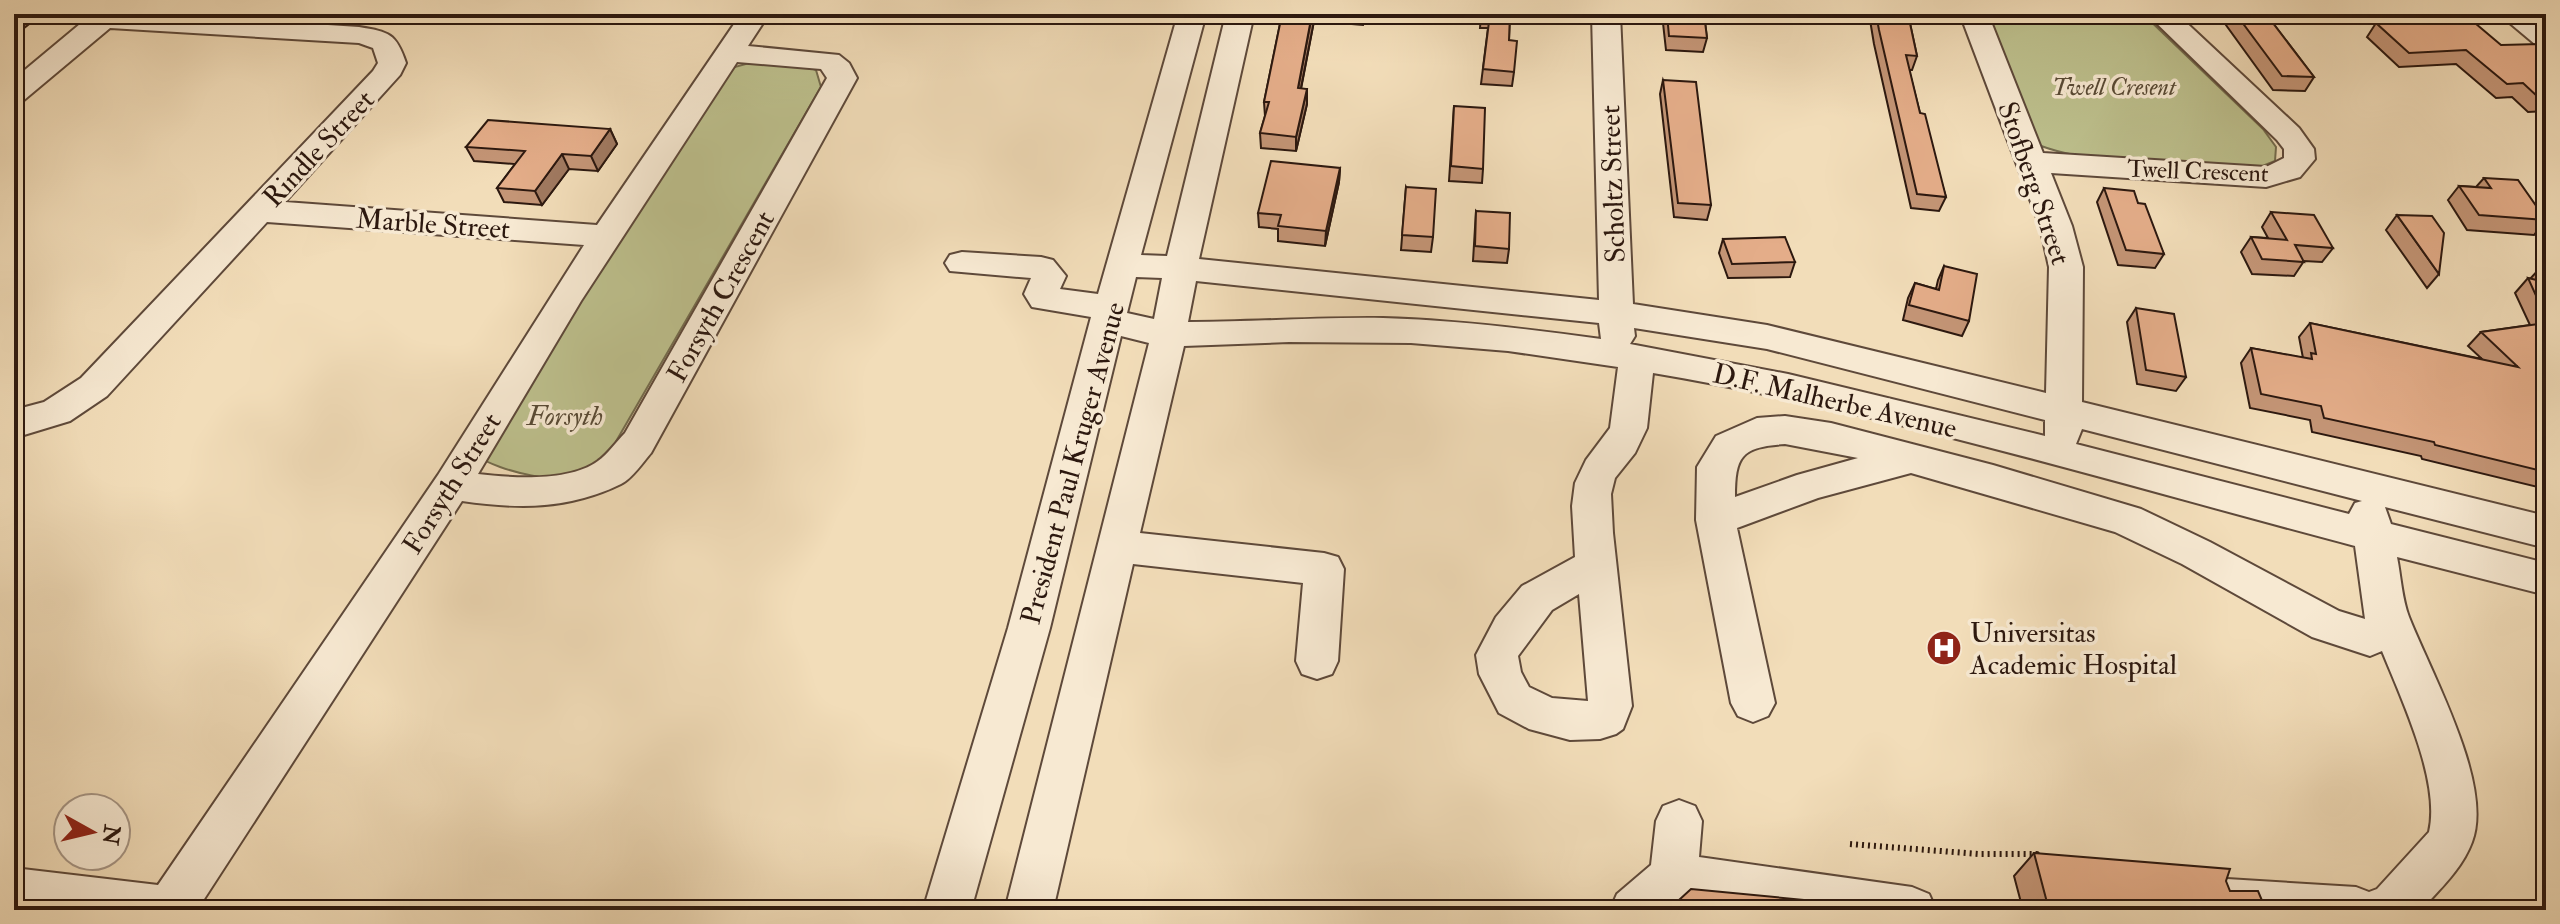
<svg xmlns="http://www.w3.org/2000/svg" width="2560" height="924" font-family="'IM FELL Double Pica',serif">
<rect width="100%" height="100%" fill="#f2ddb9"/>
<filter id="stains"><feTurbulence type="fractalNoise" baseFrequency=".0025" numOctaves="4"/><feColorMatrix values="0 0 0 0 .2 0 0 0 0 .09 0 0 0 0 .02 0 0 0 .5 -.17"/></filter>
<radialGradient id="worn" r=".72"><stop offset=".6" stop-color="#630" stop-opacity="0"/><stop offset="1" stop-color="#630" stop-opacity=".3"/></radialGradient>
<path fill="#bdc08d" stroke="#746c4e" stroke-width="2" d="M1978 14H2143L2263 129 2276 147 2275 161 2260 167C2192 163 2089 169 2029 141Z
M753 62 799 63 816 70 821 87 607 457C601 462 595 470 588 473 563 487 499 471 477 456L731 68Z"/>
<g fill="none" stroke-linecap="round" stroke-linejoin="round">
<defs>
<path id="minor" d="M92 14H156L359 27C389 32 396 33 406 63L400 75 285 202 597 225 741 14H769L748 46 839 55 849 63 857 78 651 453C643 462 632 479 621 484 568 510 518 509 462 501L197 910H14V868L158 885 438 475 584 245 267 222 107 396 70 421 14 438V410L44 402 81 378 373 71 378 63 373 48 359 43 110 28 24 100 14 103V79ZM737 62 821 69 827 78 625 433C616 442 608 454 598 461 570 482 511 478 478 474L581 301Z
M1178 14H1206L1141 255 1167 256 1226 14H1254L1199 259 1599 300 1592 14H1620L1633 304 1767 325 2046 393 2049 267 2040 226 1960 14H1988L2043 153 2266 167 2284 158V149L2277 140 2147 14H2177L2299 128 2314 149 2315 159 2300 177 2266 187 2051 173 2072 226 2083 267 2082 402 2546 516V548L2385 507 2391 524 2546 563V595L2397 557C2401 577 2402 599 2409 617 2431 673 2494 785 2472 842 2462 869 2440 889 2421 910H2206L2203 902 2210 886 2227 879 2356 887 2369 892 2377 889 2429 832C2441 782 2401 698 2382 651L2370 656 2312 637 2182 564 2115 532 1911 473 1818 498 1737 528 1775 703 1768 716 1753 722 1738 716 1731 703 1696 520 1697 467 1716 436 1757 418 1785 416 1831 423 1993 465 2141 509 2210 542 2339 611 2365 619 2355 546C2123 485 1890 413 1653 373L1647 428 1635 453 1615 478 1611 494 1613 533 1632 706 1623 729 1616 734 1600 739 1570 740 1529 729 1499 713 1479 674 1476 655 1496 617 1522 586 1575 557 1572 506 1575 483 1586 460 1610 428 1618 367 1508 351 1411 343 1289 342 1184 346 1140 533 1324 553 1338 557 1344 569 1338 661 1332 674 1317 679 1302 674 1296 661 1303 583 1133 564 1053 910H1005L1149 343 1121 336 1050 628 971 910H923L1008 628 1091 317 1032 307 1024 294 1031 278 950 271 945 263 950 255 962 252 1041 257 1053 260 1066 276 1060 289 1098 294ZM1136 277 1162 278 1154 319 1127 313ZM1196 281 1599 323 1601 339C1529 329 1456 320 1383 318 1318 317 1253 322 1188 322ZM1634 328 1767 349 2045 420V436L1788 374 1630 344 1635 336ZM2082 429 2362 501 2355 503 2349 514 2076 444ZM1785 444 1858 458 1797 475 1735 497C1735 455 1742 447 1785 444ZM1579 594 1588 701 1552 698 1529 687 1521 672 1518 656 1552 610Z
M2499 14H2531L2546 26V47L2536 45Z
M1679 800 1695 806 1702 821 1699 857 1912 887 1929 894 1936 910H1752L1681 900 1670 910H1610L1617 894 1651 865 1656 821 1663 806Z"/>
</defs>
<use href="#minor" stroke="#5e493a" stroke-width="4"/>
<path stroke="#2c180f" stroke-width="6" stroke-dasharray="2 4" stroke-linecap="butt" d="M1850 844 1979 854H2037L2038 857"/>
<use href="#minor" fill="#f7e9d2" fill-rule="evenodd"/>
</g>
<path fill="#c49576" stroke="#2c180f" stroke-width="2" d="M1282 14H1365L1363 25 1314 21 1301 89H1307V104L1296 151 1261 148 1260 133 1265 116 1264 102Z
M1481 14H1510L1509 40 1514 72 1512 86 1481 84 1488 28H1480Z
M1662 14H1704L1707 38 1703 52 1666 50Z
M1869 14H1908L1917 56 1912 70H1909L1920 113 1946 197 1939 211 1911 208 1874 44Z
M2218 14H2266L2314 77 2305 91 2273 90Z
M2376 23 2501 45 2546 49V111L2528 112 2512 97 2496 98 2456 64 2399 67 2367 37Z
M1663 80 1711 205 1707 220 1674 217 1660 94Z
M1454 106 1483 169 1482 183 1449 181Z
M610 129 617 144 598 171 569 169 542 205 504 202 497 188 515 164 474 161 466 147Z
M1340 168 1339 182 1325 246 1278 241V229L1259 227 1258 213Z
M2484 178 2546 219 2534 235 2467 230 2448 200 2459 186 2476 187Z
M1406 187 1433 237 1431 252 1401 250Z
M2104 188 2138 203 2164 254 2155 268 2118 265 2097 202Z
M1476 211 1509 249 1507 263 1473 261Z
M2271 212 2333 248 2322 262 2304 261 2294 276 2252 274 2241 252 2251 237 2268 238 2262 227Z
M2397 215 2439 274 2427 288 2386 230Z
M1723 239 1795 262 1790 277 1728 278 1719 253Z
M1944 266 1969 321 1962 336 1903 320 1908 298 1915 283 1936 289 1938 280Z
M2540 268 2546 269V489L2422 459 2421 456 2312 432 2310 420 2250 408 2241 363 2251 348 2303 358 2299 337 2310 323 2482 359 2468 346 2481 332 2530 325 2515 293 2528 278 2530 279Z
M2136 308 2186 377 2176 391 2137 384 2127 322Z
M2034 853 2230 891 2266 910H2023L2014 876Z"/>
<path fill="#a07960" stroke="#2c180f" stroke-width="2" d="M14 14H42L14 36Z
M1312 14H1314V21L1298 103V88Z
M1307 89V104L1296 151V137Z
M610 129 617 144 598 171 591 156Z
M562 154 569 169 542 205 535 191Z
M1340 168 1339 182 1325 246 1326 231Z"/>
<path fill="#e4ad89" stroke="#2c180f" stroke-width="2" d="M1282 14H1312L1298 88 1307 89 1296 137 1260 133 1269 102H1264Z
M1487 14H1510L1509 40 1517 41 1514 72 1483 69 1490 14Z
M1667 14H1704L1707 38 1669 36Z
M1876 14H1908L1917 56 1906 55 1920 113 1925 114 1946 197 1917 194 1879 30Z
M2236 14H2266L2314 77 2282 76Z
M2469 18 2501 45 2540 44 2546 49V97L2539 98 2523 83 2507 84 2466 50 2409 53 2376 23Z
M1663 80 1696 82 1711 205 1678 203Z
M1454 106 1485 108 1483 169 1451 166Z
M488 120 610 129 591 156 562 154 535 191 497 188 525 151 466 147Z
M1271 161 1340 168 1326 231 1278 226 1281 215 1258 213Z
M2484 178 2518 180 2546 220 2479 215 2459 186 2491 188Z
M1406 187 1436 189 1433 237 1402 235Z
M2104 188 2134 191 2138 203 2145 204 2164 254 2126 250Z
M1476 211 1510 213 1509 249 1475 246Z
M2271 212 2314 215 2333 248 2295 245 2304 262 2262 259 2251 237 2287 240Z
M2397 215 2432 216 2444 233 2439 274Z
M1785 237 1795 262 1732 264 1723 239Z
M1944 266 1977 274 1969 321 1909 305 1915 283 1939 290Z
M2540 268 2546 269V472L2435 445 2434 442 2324 418 2321 406 2261 394 2251 348 2312 359 2311 353 2316 354 2310 323 2518 367 2481 332 2545 323 2541 313 2543 311 2528 278 2545 282Z
M2136 308 2174 314 2186 377 2146 370Z
M2034 853 2230 869 2226 881 2230 891H2258L2266 910H2049Z
M1691 889 1908 910H1678L1679 900Z"/>
<defs>
<symbol id="hospital-disc" viewBox="-11 -11 22 22"><circle r="9.5" fill="#8f2418" stroke="#f7e9d2"/><path d="M-5-5h3v3.5h4V-5h3V5h-3V1.5h-4V5h-3Z" fill="#fff"/></symbol>
</defs>
<g fill-rule="evenodd">
<use href="#hospital-disc" x="1924" y="628" width="40" height="40"/>
</g>
<g text-anchor="middle" stroke-width="7" stroke-linejoin="round" paint-order="stroke">
<g font-size="24" font-style="italic" fill="#584a35" stroke="#f7e9d2">
<text x="2114" y="95">Twell Cresent</text>
</g>
<g font-size="24" fill="#2c180f" stroke="#f7e9d2">
<text transform="translate(2198 171) rotate(2)" y="8">Twell Crescent</text>
</g>
<g font-size="28" fill="#2c180f" stroke="#f7e9d2">
<text transform="translate(318 148) rotate(-47)" y="10">Rindle Street</text>
<text transform="translate(2035 183) rotate(71)" y="10">Stofberg Street</text>
<text transform="translate(1612 184) rotate(-92)" y="10">Scholtz Street</text>
<text transform="translate(433 223) rotate(4)" y="10">Marble Street</text>
<text transform="translate(720 296) rotate(-61)" y="10">Forsyth Crescent</text>
<text transform="translate(1835 400) rotate(13)" y="10">D.F. Malherbe Avenue</text>
<text transform="translate(1072 463) rotate(-75)" y="10">President Paul Kruger Avenue</text>
<text transform="translate(451 483) rotate(-58)" y="10">Forsyth Street</text>
</g>
<g font-size="28" font-style="italic" fill="#584a35" stroke="#f7e9d2">
<text x="565" y="425">Forsyth</text>
</g>
<g font-size="28" fill="#2c180f" stroke="#f7e9d2" text-anchor="start">
<text x="1970" y="642">Universitas<tspan x="1970" dy="32">Academic Hospital</tspan></text>
</g>
</g>
<rect width="2560" height="924" fill="none" stroke="#f2ddb9" stroke-width="48"/>
<rect x="16" y="16" width="2528" height="892" fill="none" stroke="#2c180f" stroke-width="4"/>
<rect x="24" y="24" width="2512" height="876" fill="none" stroke="#2c180f" stroke-width="2"/>
<g transform="translate(92 832) rotate(98)"><circle r="38" fill="#f7e9d2" stroke="#a69584" stroke-width="2"/>
<path d="M0-6L14 30L0 20L-14 30Z" fill="#8f2418"/>
<text y="-12" font-size="22" font-weight="bold" text-anchor="middle" fill="#2c180f">N</text>
</g>
<rect width="100%" height="100%" filter="url(#stains)"/>
<rect width="100%" height="100%" fill="url(#worn)"/>
</svg>
